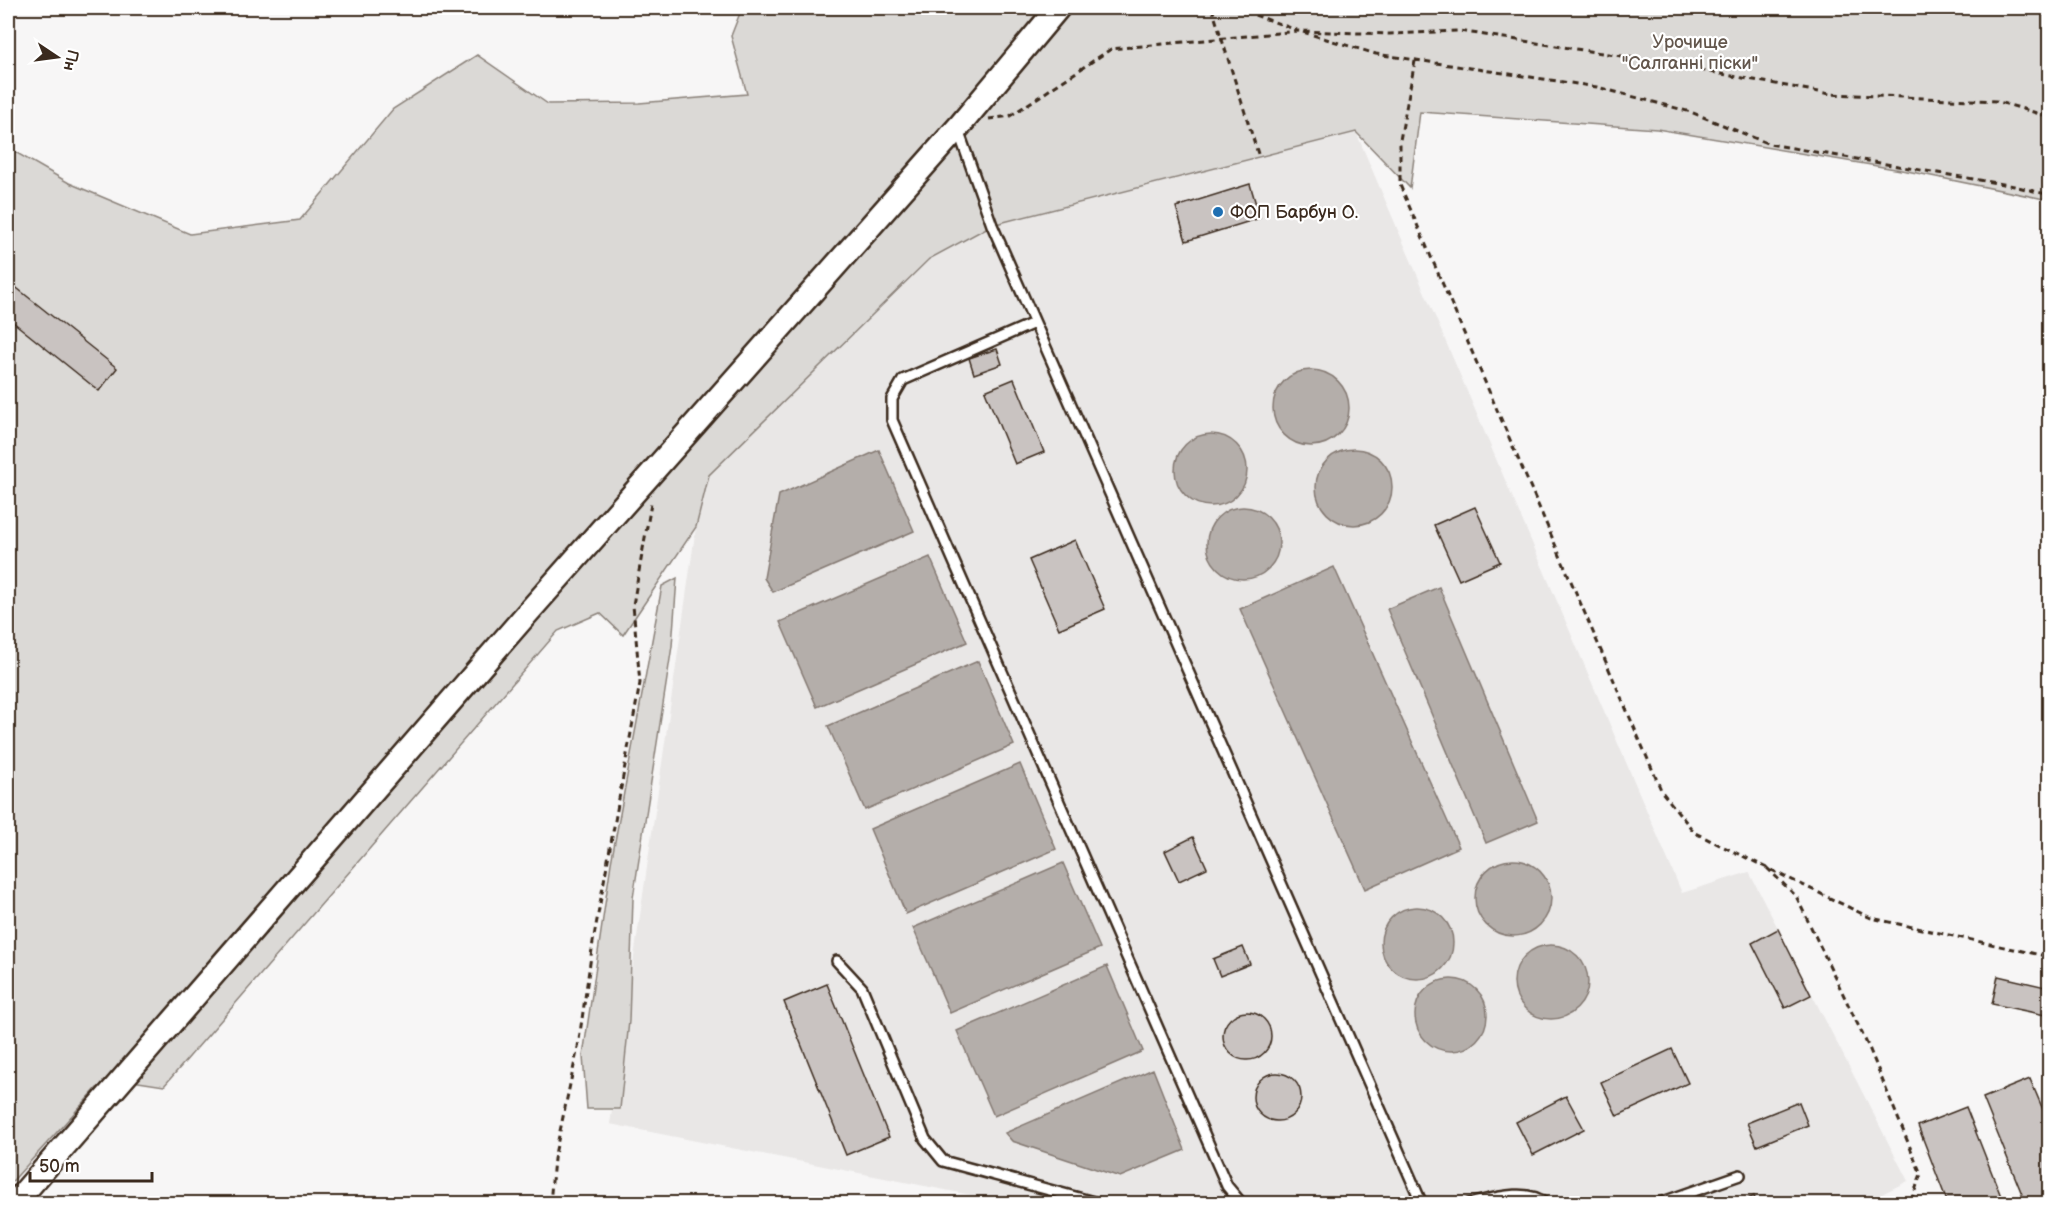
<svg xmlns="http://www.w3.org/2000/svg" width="2057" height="1211" font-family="'Balsamiq Sans',sans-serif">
<rect width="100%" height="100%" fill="#f7f6f6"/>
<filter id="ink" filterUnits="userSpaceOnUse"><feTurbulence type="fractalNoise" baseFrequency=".0167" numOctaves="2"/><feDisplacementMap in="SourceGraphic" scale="12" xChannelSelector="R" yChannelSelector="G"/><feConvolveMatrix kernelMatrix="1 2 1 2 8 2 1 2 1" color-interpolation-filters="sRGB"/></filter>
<g filter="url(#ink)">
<path fill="#e9e7e6" d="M1356 132 1682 893 1749 872 1908 1181 1862 1204H1016L610 1124 696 527 709 475 929 259 992 225Z"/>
<path fill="#dbd9d6" stroke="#8b827a" stroke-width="1.5" d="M739 8H2049V200L1907 171 1657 129 1420 112 1410 188 1356 132 992 225 929 259 709 475 696 527 623 635 600 613 558 631 164 1086 132 1081 97 1088 8 1186V140L15 152 69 183 190 234 300 220 393 109 477 55 548 104 639 103 747 94 731 36 740 13Z
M677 578 672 646 633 898 629 1021 620 1109H587L583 1056 611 863 662 586Z"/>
<path fill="#b4aeaa" stroke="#847972" stroke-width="1.5" d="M1273 408a38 38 0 1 1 76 0a38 38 0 1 1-76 0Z
M1175 470a36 36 0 1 1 72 0a36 36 0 1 1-72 0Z
M1316 487a38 38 0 1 1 76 0a38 38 0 1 1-76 0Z
M879 450 914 531 773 592 764 578 779 495Z
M1207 543a36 36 0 1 1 72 0a36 36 0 1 1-72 0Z
M930 557 967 642 817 707 780 622Z
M1334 567 1459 847 1365 889 1240 609Z
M1439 587 1538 821 1486 843 1387 609Z
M978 661 1014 745 865 810 828 726Z
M1020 764 1056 849 906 914 870 829Z
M1475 898a38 38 0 1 1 76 0a38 38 0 1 1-76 0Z
M1063 863 1100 948 950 1013 913 928Z
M1381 943a36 36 0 1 1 72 0a36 36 0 1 1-72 0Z
M1514 982a37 37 0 1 1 74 0a37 37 0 1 1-74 0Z
M1107 966 1143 1051 994 1116 957 1031Z
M1415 1015a36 36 0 1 1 72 0a36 36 0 1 1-72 0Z
M1153 1069 1185 1150 1120 1177 1012 1141 1005 1133Z"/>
<path fill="#c9c3c1" stroke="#3b2a1e" stroke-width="1.5" d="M1250 184 1260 218 1186 241 1176 207Z
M8 281 117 368 99 391 8 318Z
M997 349 1002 364 974 374 969 358Z
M1014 379 1044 452 1015 464 985 391Z
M1475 507 1500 562 1459 580 1434 525Z
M1075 540 1105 609 1059 629 1029 560Z
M1193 837 1207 868 1179 881 1165 851Z
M1778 929 1811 995 1785 1008 1752 943Z
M1243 947 1250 964 1220 976 1213 959Z
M1998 976 2050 988V1016L1992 1004Z
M827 984 889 1137 846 1155 784 1002Z
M1223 1036a24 24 0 1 1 48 0a24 24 0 1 1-48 0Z
M1672 1049 1688 1083 1617 1116 1601 1082Z
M1253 1097a24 24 0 1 1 48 0a24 24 0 1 1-48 0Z
M2030 1079 2050 1126V1204H2026L1983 1098Z
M1566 1096 1584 1129 1533 1155 1516 1122Z
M1799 1102 1808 1125 1757 1146 1747 1123Z
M1966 1107 2004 1204H1948L1918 1126Z
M1754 1196 1757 1204H1737Z"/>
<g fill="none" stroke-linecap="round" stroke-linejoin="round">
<defs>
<path id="service" d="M958 130 992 225 1422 1204
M1034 323 903 380 892 399V420L1227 1186 1242 1204
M837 961 862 988 925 1139 943 1161 1101 1204
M1469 1204C1491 1199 1528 1187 1546 1204
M1657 1204 1740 1175"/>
<path id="tertiary" d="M14 1204 524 617 961 124 1058 8"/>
</defs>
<use href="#service" stroke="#3b2a1e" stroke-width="14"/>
<use href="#tertiary" stroke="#3b2a1e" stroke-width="27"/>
<path stroke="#3b2a1e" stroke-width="3" stroke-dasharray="6 4.5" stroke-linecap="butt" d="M1212 8 1259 157
M1235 8 1297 30
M1303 32 1376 54 1597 87 1691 112 1769 144 2014 186 2050 195
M1415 61 1400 140V185L1662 792 1695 833 1871 918 2050 957
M989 119 1010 116 1111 49 1299 31 1390 34 1459 31 1634 58 1830 94 1996 101 2050 117
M1767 868 1796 896 1870 1050 1921 1174 1910 1204
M550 1204 554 1159 578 1047 593 942 640 683 633 605 651 504"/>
<use href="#service" stroke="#fff" stroke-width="9"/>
<use href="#tertiary" stroke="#fff" stroke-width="22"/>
</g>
</g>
<circle fill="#1f6fb2" stroke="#fff" stroke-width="2" cx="1218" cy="212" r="6"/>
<g text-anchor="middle" stroke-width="4.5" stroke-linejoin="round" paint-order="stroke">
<g font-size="18" fill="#63564c" stroke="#fff">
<text x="1690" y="48">Урочище<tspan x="1690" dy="21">"Салганні піски"</tspan></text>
</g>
<g font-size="18" fill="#3b2a1e" stroke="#fff" text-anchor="start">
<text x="1230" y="218">ФОП Барбун О.</text>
</g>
</g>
<rect width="2057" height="1211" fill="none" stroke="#fff" stroke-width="30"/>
<rect x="15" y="15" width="2027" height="1181" fill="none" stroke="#3b2a1e" stroke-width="2" filter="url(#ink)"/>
<g transform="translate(57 57) rotate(103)" stroke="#ffffff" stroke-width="4.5" paint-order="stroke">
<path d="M0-4.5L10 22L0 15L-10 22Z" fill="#3b2a1e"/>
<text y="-9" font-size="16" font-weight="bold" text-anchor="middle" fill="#3b2a1e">Пн</text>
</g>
<path d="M30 1172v9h122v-9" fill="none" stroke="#3b2a1e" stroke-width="3"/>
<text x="39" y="1172" font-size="18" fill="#3b2a1e" stroke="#ffffff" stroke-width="4.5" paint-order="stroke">50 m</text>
</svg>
